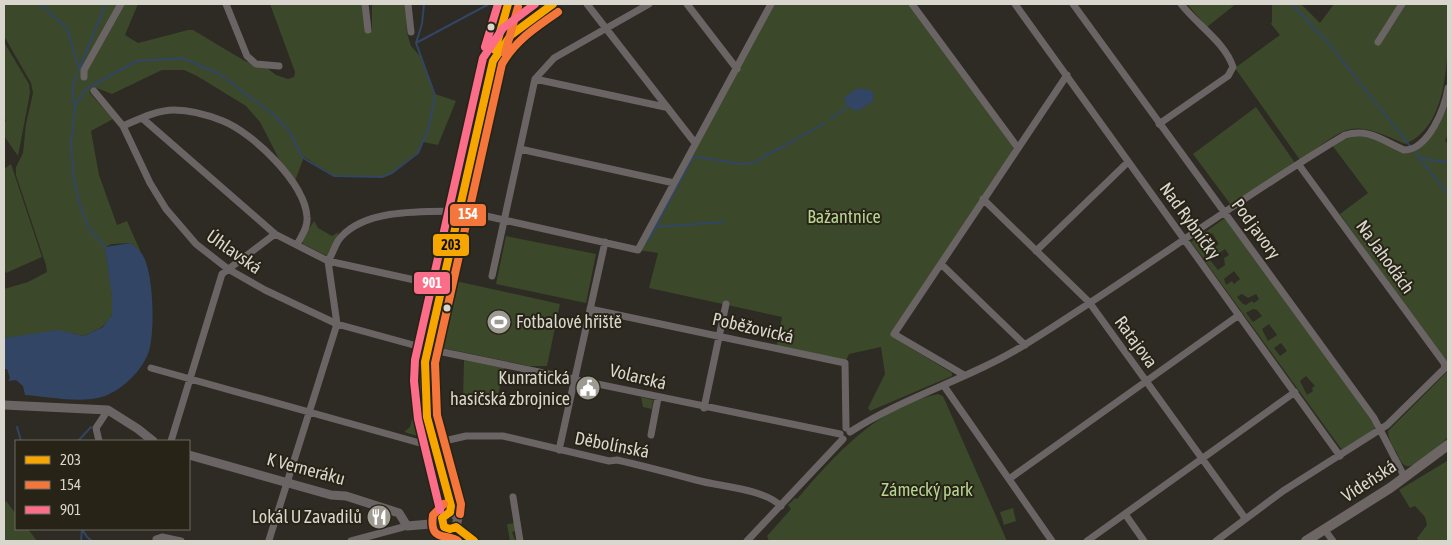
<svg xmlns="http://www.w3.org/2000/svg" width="1452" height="545" font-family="'Asap Condensed',sans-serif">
<rect width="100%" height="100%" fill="#2d2b23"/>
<path fill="#3b4829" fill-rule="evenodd" d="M4 4H138L125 35 138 43 188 30H193L245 61 267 68 276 75 288 79 294 77 295 72 270 4H363L366 28 372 31V4H406L407 33 411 46 420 56 435 94 456 101 438 145 423 142 419 152 392 173 382 177 334 176 304 157 295 181 279 159 260 122 246 106 197 76 184 70H162L112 94 94 87 89 92 113 119 91 131 99 175 117 225 127 221 142 255 131 243 112 244 105 247C107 261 115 302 112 314 109 326 94 331 84 336L66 332 4 338V289L28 282 47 272 46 265 16 175V167L23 153 26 124 33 93 31 83 4 36Z
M526 4H542L519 21 499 43C504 23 508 14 526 4Z
M773 4H912L1018 148 893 337 952 373V376L870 411 868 408 885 374 881 347 849 354 845 363 776 349 782 317 649 288 658 253 638 250Z
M1187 4H1236L1207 27Z
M1272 4H1301L1320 23 1334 4H1448C1448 47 1452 125 1405 144 1347 118 1350 126 1300 160L1235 68 1280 35 1271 24 1272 22Z
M4 42 29 84 30 93 18 156 4 136V122L6 121 4 116Z
M1448 106V134L1445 141 1448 143V437C1441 444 1416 469 1406 466 1401 464 1399 458 1397 453 1393 447 1388 439 1388 431L1448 371 1446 364 1340 214 1368 193 1332 145C1362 127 1378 141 1406 153L1442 117Z
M1256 107 1295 163 1231 205 1193 154Z
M11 164 42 257 6 273 4 267V169Z
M1225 218 1374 424 1375 428 1372 431 1342 450 1204 260 1206 257 1203 258 1191 242ZM1212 233 1219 244 1206 254 1202 249 1205 246 1201 241ZM1225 249 1229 255 1224 258 1225 265 1218 270 1210 260ZM1234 271 1240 279 1234 284 1232 281 1226 285 1224 279ZM1242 294 1248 298 1256 294 1259 299 1254 303 1252 301 1246 305 1243 304 1237 297ZM1253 309 1257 310 1262 316 1253 322 1246 313ZM1269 324 1277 335 1268 341 1262 329ZM1281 343 1287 351 1280 356 1274 348ZM1306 376 1315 386 1312 388 1313 391 1307 395 1300 381Z
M314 221 318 228 332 236 339 232 327 256 303 244 302 239Z
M506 236 596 254 586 303 496 284Z
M451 280 560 304 547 366H529L438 347 437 340Z
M464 360 504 368 496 405 463 398Z
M938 394 943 396 1007 541H769L767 536 791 509 788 505 795 498 797 499C835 455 878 406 938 394Z
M641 397 653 400 652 409 643 407Z
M420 414 424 438 404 432 410 427 413 415Z
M1447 461 1448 541H1418L1417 538 1427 525 1425 517 1415 506 1410 508 1399 490Z
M6 501 16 514V529H28L37 541H4V504Z
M1013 508 1016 521 1004 525 1000 512Z
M515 523 516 531 512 532 515 540 510 541 507 524Z"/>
<path fill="#324564" d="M858 88 870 90 874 94 873 101 858 111 851 109 844 100 846 96Z
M131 243C134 246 139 250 142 254 154 272 155 331 149 351 143 370 123 389 105 396 82 404 50 397 25 395L23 386 16 380 8 381 10 378 7 369H4V338L58 330 84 336 103 327 112 315V297L105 247Z"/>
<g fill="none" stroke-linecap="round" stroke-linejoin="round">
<path stroke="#324564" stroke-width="2" d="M40 4 67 28 79 69
M1292 4 1329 44 1410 146
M416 43 489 4
M79 69 106 4
M75 106 72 89 77 74
M831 119 848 106
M1413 149 1448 195
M691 156 741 164 753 163 825 123
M1421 159 1448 162
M655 227 724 222
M648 241 693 157
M106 248 89 229 79 202 74 180 71 144 73 124 75 106 86 89 137 61 183 58 219 74 274 115 290 132 302 157 308 161 334 176 382 177 392 173 418 153 429 127 435 95 416 43 422 24 424 4
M17 427 21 441
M78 441 91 427
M82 529 87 537 92 541
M81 541 82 529"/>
<path stroke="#6b6464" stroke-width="7" d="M226 4 247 56 256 64 279 66
M365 4 368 30
M408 4 411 32
M587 4 695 143
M687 4 737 69
M912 4 1018 148
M1015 4 1340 456
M1073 4 1374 418 1405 478
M1378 42 1402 4
M84 77V70L121 4
M535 79 665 107
M94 91 123 126 150 183 166 209 196 244 228 269 265 290 337 324 428 349 840 434
M142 118 275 234 328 261 442 286
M1159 124 1228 76 1233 67C1225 42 1197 25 1181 4
M123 126C139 119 157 110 174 110 190 110 208 115 223 121 253 133 305 183 307 217 308 228 301 236 297 245
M520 149 674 183
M983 199 1089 302 1245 518
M1036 251 1128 162
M328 261C333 254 335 243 341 237 368 207 429 212 464 211L638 250 771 4
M941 264 1025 345
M492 276 535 79 554 58 649 4
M590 309 845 363 846 428
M151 368 427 445 466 436H503L609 461 617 460C644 466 670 473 696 480 721 487 762 488 781 506
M964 375 894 334 1067 75
M944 386 1052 541
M704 408 726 304
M850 432C905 396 970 379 1026 344 1134 277 1236 200 1345 135 1369 128 1383 141 1404 150 1429 150 1445 107 1448 88
M651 435 658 398
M99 441 96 428 108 410
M171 441 222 274 275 234
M559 450 605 242
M1009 479 1239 315
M513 497 520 541
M1125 514 1144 541
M1324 529 1333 541
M156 539 162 537 181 541
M269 540 337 324 328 261
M351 541 407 526
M747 541 843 439
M1087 541 1295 392
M1216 541 1283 491 1387 425 1445 368 1444 363 1299 165"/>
<path stroke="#6b6464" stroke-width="9" d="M4 405 108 410 138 429 153 441
M189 455 331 495 346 496 399 513 407 526 442 523
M450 512 451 506C437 461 420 410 425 362L493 61C505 34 529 19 553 4
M450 512 442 518 444 527 450 529 456 527 474 541
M450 512 458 517 456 527"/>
<path stroke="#6e6665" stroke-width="10" d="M1306 541 1390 488 1448 445"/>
<defs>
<path id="bus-1" d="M495 50 508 4
M450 512 451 506 427 417 425 362 493 61 511 35 553 4
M450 512 442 518 444 527 450 529 456 527 474 541"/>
<path id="bus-2" d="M505 53 518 7
M444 504 433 515C429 543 447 533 458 541
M460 514 461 504 437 415 435 363 502 64C515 41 536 27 558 12"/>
<path id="bus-3" d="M485 47 498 4
M440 510 418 419 414 381 415 360 483 58 503 28 535 4"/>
</defs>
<use href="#bus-1" stroke="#272316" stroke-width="11"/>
<use href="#bus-2" stroke="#272316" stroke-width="11"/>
<use href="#bus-3" stroke="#272316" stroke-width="11"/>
<use href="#bus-1" stroke="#f7a600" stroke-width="8"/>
<use href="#bus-2" stroke="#f5763a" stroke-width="8"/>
<use href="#bus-3" stroke="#fb6d88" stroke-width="8"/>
</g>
<defs>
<symbol id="stadium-disc" viewBox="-11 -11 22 22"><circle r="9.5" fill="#9d9a92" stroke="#272316"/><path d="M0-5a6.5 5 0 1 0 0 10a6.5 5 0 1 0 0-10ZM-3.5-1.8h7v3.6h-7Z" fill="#fff"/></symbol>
<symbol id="civic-disc" viewBox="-11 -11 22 22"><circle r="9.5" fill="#9d9a92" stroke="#272316"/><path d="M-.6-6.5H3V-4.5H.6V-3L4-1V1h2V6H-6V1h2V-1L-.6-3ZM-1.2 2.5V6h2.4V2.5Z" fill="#fff"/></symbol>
<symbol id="restaurant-disc" viewBox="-11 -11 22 22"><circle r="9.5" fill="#9d9a92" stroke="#272316"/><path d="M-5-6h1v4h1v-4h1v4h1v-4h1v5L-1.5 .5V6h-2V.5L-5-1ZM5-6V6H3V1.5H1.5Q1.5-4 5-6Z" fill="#fff"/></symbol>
</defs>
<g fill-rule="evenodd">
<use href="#stadium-disc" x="485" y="308" width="28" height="28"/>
<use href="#civic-disc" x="574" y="374" width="28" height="28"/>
<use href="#restaurant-disc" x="365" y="503" width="28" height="28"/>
</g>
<g fill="#d9d6ce" stroke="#272316" stroke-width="2">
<circle cx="491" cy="27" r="4.5"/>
<circle cx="447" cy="308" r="4.5"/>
</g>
<g text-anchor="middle" stroke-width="4" stroke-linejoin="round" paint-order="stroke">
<g font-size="18" fill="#b6d492" stroke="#272316">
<text x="844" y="223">Bažantnice</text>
<text x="927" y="496">Zámecký park</text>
</g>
<g font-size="18" fill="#d9d6ce" stroke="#272316">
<text transform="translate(1190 221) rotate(54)" y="6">Nad Rybníčky</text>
<text transform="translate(1256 229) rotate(54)" y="6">Pod javory</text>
<text transform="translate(234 252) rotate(35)" y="6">Úhlavská</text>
<text transform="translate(1385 257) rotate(54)" y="6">Na Jahodách</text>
<text transform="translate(753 328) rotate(13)" y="6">Poběžovická</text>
<text transform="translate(1136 342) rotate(54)" y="6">Ratajova</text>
<text transform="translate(638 377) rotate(14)" y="6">Volarská</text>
<text transform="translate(612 445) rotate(11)" y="6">Děbolínská</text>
<text transform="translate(306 469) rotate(15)" y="6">K Verneráku</text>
<text transform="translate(1369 481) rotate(-33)" y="6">Vídeňská</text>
</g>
<g font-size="18" fill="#d9d6ce" stroke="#272316" text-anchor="end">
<text x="516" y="328" text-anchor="start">Fotbalové hřiště</text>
<text x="570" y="384">Kunratická<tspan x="570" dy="21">hasičská zbrojnice</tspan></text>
<text x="362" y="523">Lokál U Zavadilů</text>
</g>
</g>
<g stroke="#272316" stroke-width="2">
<rect x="449" y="203" width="38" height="24" rx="5" fill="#f5763a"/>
<rect x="432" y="233" width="38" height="24" rx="5" fill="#f7a600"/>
<rect x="413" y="271" width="38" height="24" rx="5" fill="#fb6d88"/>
</g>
<g font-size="14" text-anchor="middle" font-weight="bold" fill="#fff">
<text x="468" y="219">154</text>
<text x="432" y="288">901</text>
</g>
<g font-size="14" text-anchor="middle" font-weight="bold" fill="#111">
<text x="451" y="250">203</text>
</g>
<rect width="1452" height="545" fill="none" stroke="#d9d6ce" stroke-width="10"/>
<rect x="15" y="440" width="175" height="90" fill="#272316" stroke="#6e6b60"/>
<rect x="25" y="456" width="25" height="8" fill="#f7a600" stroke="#6e6b60"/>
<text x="60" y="465" font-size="15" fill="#d9d6ce">203</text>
<rect x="25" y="481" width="25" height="8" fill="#f5763a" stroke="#6e6b60"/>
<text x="60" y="490" font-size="15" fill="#d9d6ce">154</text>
<rect x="25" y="506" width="25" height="8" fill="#fb6d88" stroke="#6e6b60"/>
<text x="60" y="515" font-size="15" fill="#d9d6ce">901</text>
</svg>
